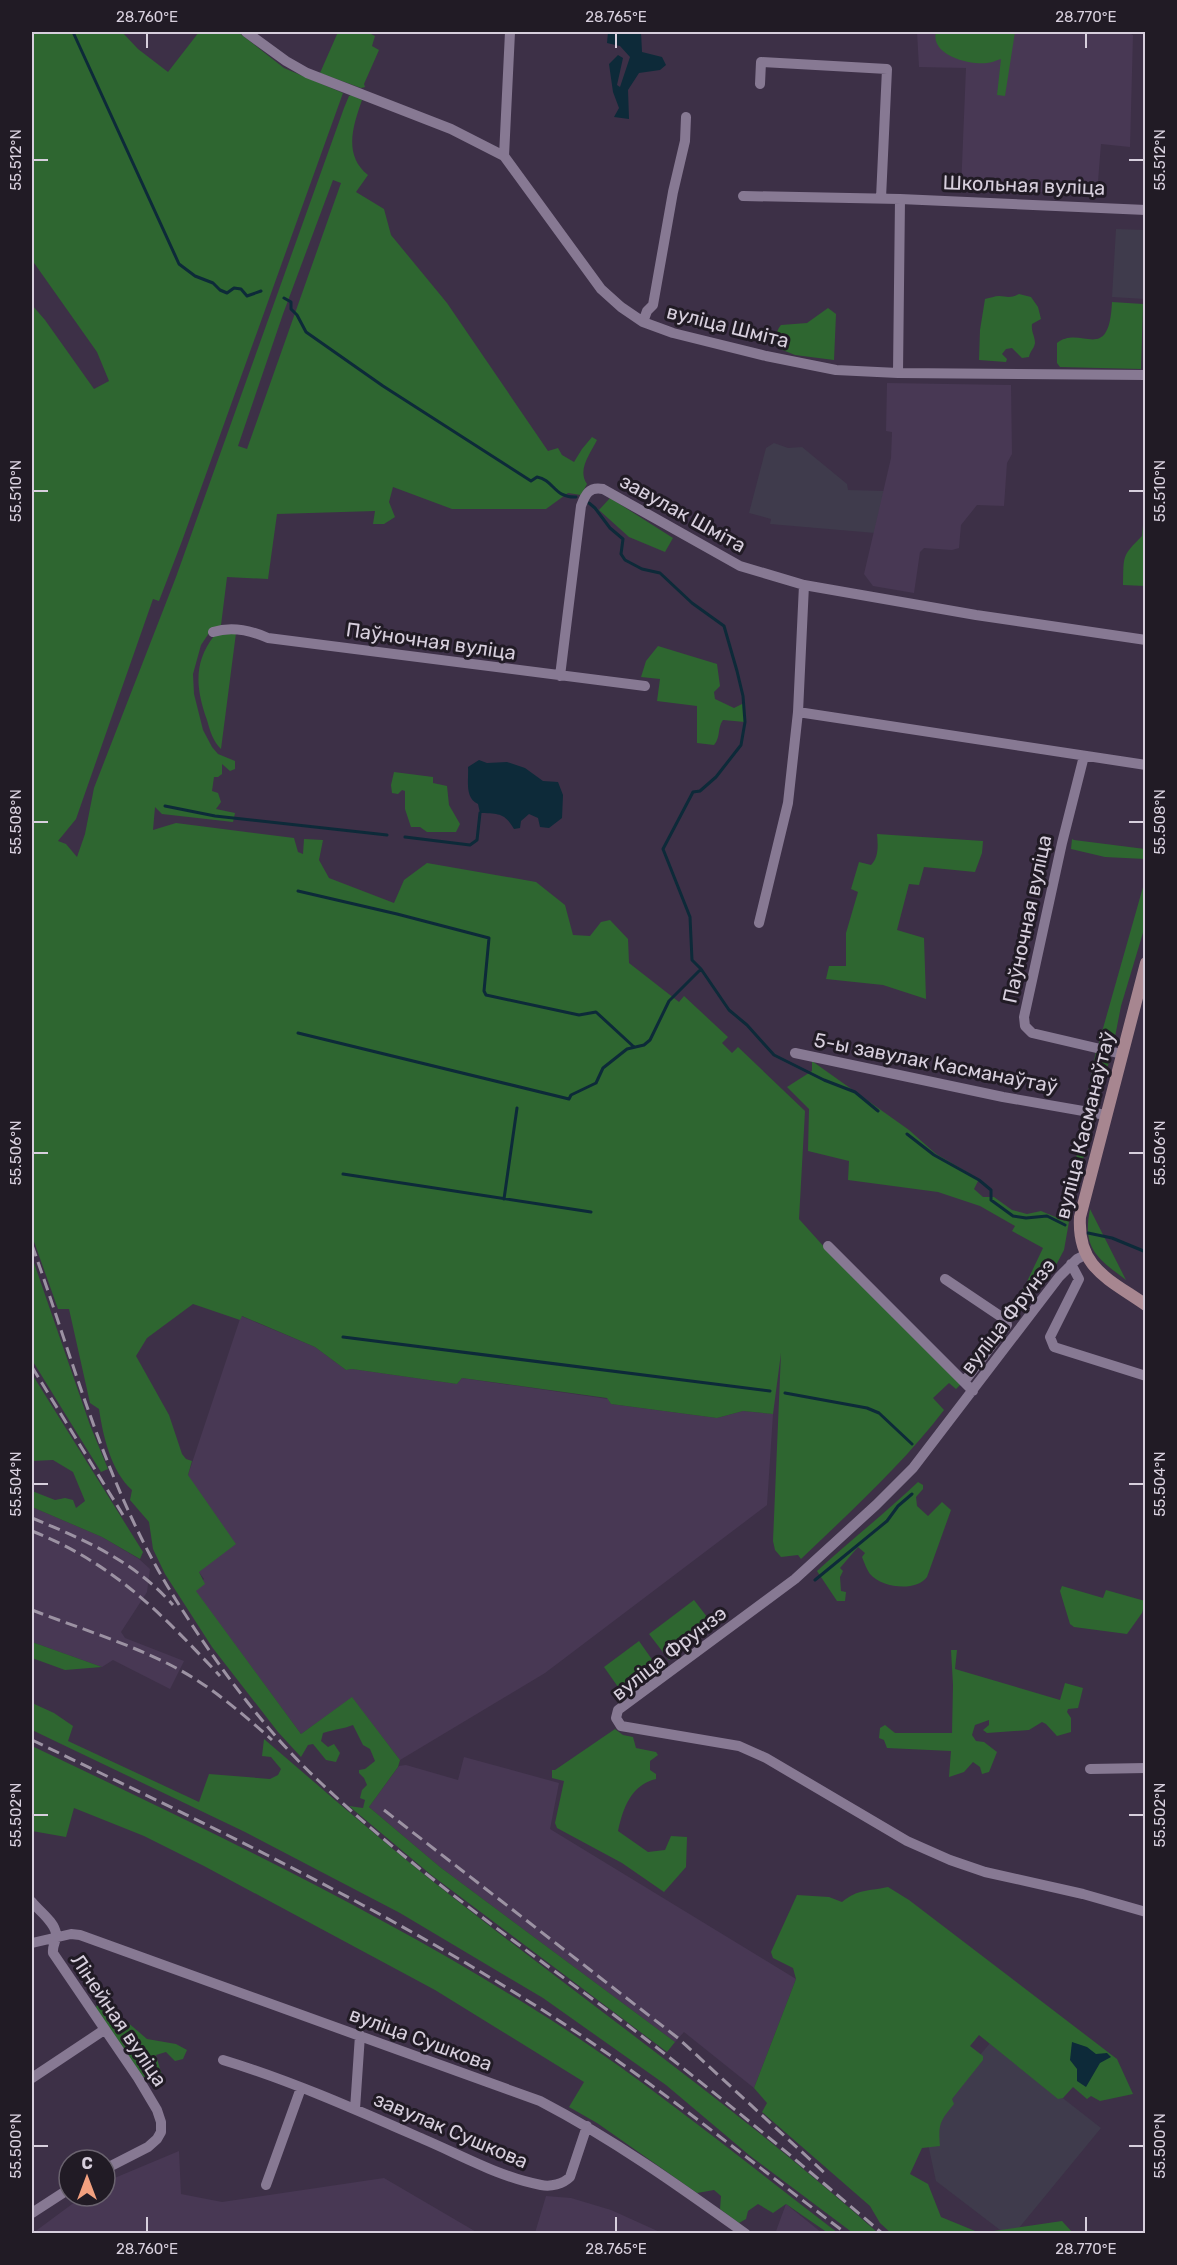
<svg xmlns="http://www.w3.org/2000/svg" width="1177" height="2265" font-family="Rubik,sans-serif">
<rect width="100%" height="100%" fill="#3d3047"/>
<path fill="#3f3b4c" d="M1116 229 1145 230V299L1112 297Z
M774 443 788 448 802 447 847 484 848 490 885 491 875 533 770 524 771 519 749 513 766 448Z
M991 2042 1101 2128 1014 2234 1004 2233 936 2181 925 2130 941 2101Z"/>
<path fill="#483854" d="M917 32H1126L1133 35 1130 147 1101 144 1097 194 961 189 966 68 919 67Z
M887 383 1011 385 1012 454 1007 463 1004 506 977 505 961 525 959 548 952 550 924 548 920 552 914 593 873 586 864 574 891 458 892 432 886 431Z
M241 1316 315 1347 346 1370 352 1369 457 1384 462 1378 608 1399 611 1404 717 1418 743 1411 773 1414 767 1505 545 1673 400 1760 352 1698 301 1734 195 1591 204 1579 199 1572 188 1475Z
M32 1507 102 1537 139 1559 150 1569 147 1592 121 1632 125 1638 184 1661 170 1689 113 1660 102 1667 32 1642Z
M464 1757 559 1783 550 1829 796 1979 754 2088 684 2032 675 2042 440 1867 369 1807 399 1766 406 1765 458 1780Z
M179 2151 181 2194 222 2202 384 2178 478 2233H33L83 2196H105V2182Z
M546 2196 571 2198 611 2210 662 2233H535Z
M786 2204 822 2233 775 2234Z"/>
<path fill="#2e6630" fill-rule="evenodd" d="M32 32H122L138 49 168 72 199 32H238L284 68 343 93 182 541 159 601 153 599 76 819 58 841 66 844 77 857 85 834 94 788 176 577 344 108 349 96 351 95 362 100C353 126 343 155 368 175L356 192 384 209 391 235 447 303 548 451 558 448 562 455 574 462 582 449 592 437 597 440C590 454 577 470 587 484L581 495 568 493 546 509H452L393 487 389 502 395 517 384 524H373L375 511 277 514 268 579 227 577 221 625 211 630 201 645 193 674 194 694 203 730 212 747 218 754 235 761V769L230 771 222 764V774L218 777H214L212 791 218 793 221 802 216 809 235 813 233 822 162 814 155 807 153 830 176 823 294 838 298 852 303 854 304 839 323 840 319 860 329 878 394 903 404 880 427 863 536 882 565 905 573 935 590 936 601 922 610 920 628 939 629 963 679 1002 684 996 728 1037 722 1043 732 1053 738 1047 805 1111 799 1219 835 1259 961 1384 956 1389 949 1383 933 1398 944 1410C902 1465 851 1511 801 1559L798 1555 781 1557 775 1550 773 1541 781 1353 773 1414 743 1411 717 1418 611 1404 607 1398 462 1378 457 1384 352 1369 346 1370 315 1347 242 1316 240 1320 193 1304 147 1338 136 1356 169 1415 182 1454 186 1459 192 1461 188 1475 236 1544 199 1572 205 1584 196 1591 301 1734 352 1697 400 1760 398 1767 369 1807 440 1867 675 2042 667 2052 430 1874 349 1806 363 1808 365 1800 360 1798 362 1790 367 1785 364 1778 359 1773V1770L365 1769 375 1761 370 1749 363 1745 353 1725C343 1729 335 1729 323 1733L321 1741 328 1747 334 1744 340 1753 336 1762 326 1760 313 1744 308 1745 301 1757 278 1732 212 1647 165 1574 153 1549 149 1522 130 1500 132 1490C111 1471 103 1436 99 1409L90 1403 69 1309H58L32 1236V305L45 320 94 389 109 381 97 352 32 260ZM333 180 341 183 247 449 238 446 283 314Z
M338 32H367L375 36 372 46 379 50 364 84 365 87 361 88 320 73Z
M936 32H1015L1005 96 997 95 1001 59C997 60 991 63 987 63 969 65 930 55 936 32Z
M1019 294 1031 297 1038 307 1041 319 1032 324C1031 332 1035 336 1035 343 1034 349 1030 351 1029 357L1022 358 1012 348 1006 349 1002 354 1007 359 1006 362 979 360 980 330 985 299C990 298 995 296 999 296 1008 297 1011 298 1019 294Z
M1112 302 1143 304 1141 369 1060 367 1057 363V343C1081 324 1109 366 1112 302Z
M828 308 836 314 834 360 795 355 780 349C775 343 775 331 781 325L807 323Z
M610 498 673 538 665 552 629 537 599 510Z
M1145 502V586L1123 585C1124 556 1121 557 1142 536Z
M236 633 221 749C213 741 210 731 207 720 196 689 193 663 214 636Z
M658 646 717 664 720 686 714 692 715 699 734 708 744 703 745 722 723 720C717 728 721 737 714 745L697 743V706L657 701 660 679 641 677 646 661Z
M394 772 433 777V783L447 786 449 805 460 824 456 832H427L420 827H411L405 809V791L402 790 398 794 392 793 391 785Z
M877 834 983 841 982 853 975 872 924 867 919 885 909 884 897 930 924 938 926 999 883 985 826 979 829 966H846V933L858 892 851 889 859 862 871 865C879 857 878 845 877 834Z
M1072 839 1074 840 1145 849V859L1105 857 1071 849Z
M1145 880V926L1121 1006 1113 1047 1098 1046Z
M1096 1051 1109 1055 1110 1058 1097 1106 1096 1109 1085 1108Z
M812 1061 909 1130 936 1154 979 1179 974 1189 983 1197H994L1012 1210 1027 1214 1041 1211 1065 1221 1084 1114 1091 1117 1092 1124 1073 1199 1064 1250 1055 1267 1037 1278 1022 1292 1043 1248 1012 1231 1015 1226 980 1206 938 1192 848 1180 849 1161 808 1151 809 1109 787 1087 812 1071Z
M1090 1209 1126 1280C1097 1258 1082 1249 1090 1209Z
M32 1257 90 1425 108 1469 101 1472 32 1360Z
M32 1374 143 1552 140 1559 102 1537 32 1507V1491L55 1500 65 1498 73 1500 76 1508 85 1501 73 1472 53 1460 32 1461Z
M918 1482 923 1485V1489L916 1497 917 1506 928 1516 942 1502 951 1510 927 1577C916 1592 882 1588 870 1574 867 1570 864 1562 862 1557L865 1553 858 1547 840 1568 843 1571 840 1577 841 1591 846 1592 845 1601H837L817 1571C849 1542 885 1513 918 1482Z
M1062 1586 1103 1598 1106 1590 1145 1601 1142 1613 1127 1634 1074 1627 1070 1624 1060 1591Z
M694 1600 714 1626 669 1660 649 1634Z
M639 1641 658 1668 623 1694 604 1667Z
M32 1642 102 1667 65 1670 32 1658Z
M951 1650H957L955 1669 1060 1700 1065 1683 1083 1688 1078 1708 1068 1709 1067 1712 1071 1718V1732L1057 1736 1046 1724 1042 1722 1029 1730 987 1733 983 1730 989 1725V1720L975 1725 972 1735 976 1741 984 1742 997 1752 989 1772 982 1774 980 1767 973 1762 964 1772 949 1777 951 1751 887 1748 884 1740 879 1738 880 1728 885 1725 895 1733H952L953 1685Z
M32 1703 54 1713 73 1726 68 1741 199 1802 209 1774 270 1779 278 1775 281 1769 271 1757 262 1756 264 1739C318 1785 371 1832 426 1876 576 1996 735 2105 878 2233H853L749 2155 666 2085 543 1998 400 1913 245 1832 32 1730Z
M615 1729 623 1735 633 1737 636 1748 656 1752 658 1755 650 1761V1770L656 1774V1779C631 1785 623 1808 618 1831L648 1852 665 1850 671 1836 687 1837 686 1867 664 1892 622 1863 557 1828 555 1823 564 1781 552 1778V1770H555Z
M32 1746C202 1827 372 1908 532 2008 640 2075 738 2157 838 2233H828L786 2204 773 2213 758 2204 748 2211 746 2219 739 2223 720 2209 721 2196 714 2190 697 2193 597 2123 569 2107 584 2082 435 1990 204 1866 144 1836 74 1808 66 1837 32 1831Z
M888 1887 909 1900 1117 2059 1133 2094 1100 2101 1091 2096 1087 2099 1073 2087 1063 2098 1058 2099 979 2035 970 2046 983 2056V2060L952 2099 954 2104C940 2121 938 2124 940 2146L922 2148 910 2174 928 2184 941 2217 980 2233 1062 2221 1073 2233 892 2234 880 2223 870 2206 762 2112 767 2103 754 2088 796 1979 793 1968 773 1958 771 1952 797 1895 829 1897 842 1902C860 1888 866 1892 888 1887Z
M98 2003H105L147 2039 176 2044 187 2050 183 2059 175 2061 166 2052 156 2055 164 2082 161 2085 157 2084 151 2077H140L95 2009Z"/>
<path fill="#0d2a39" d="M608 32H641L642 52 662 57 666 65 660 70 639 73 628 90 629 119 614 117 619 108 613 92 609 64 618 55 623 58 617 85 620 87 630 57 620 46 607 43Z
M479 760 487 763 507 762 525 768 543 781 558 782 563 795 562 818 549 828 540 827 538 818 529 814 521 821 520 828 514 829C504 812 498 814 480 813L478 804C464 798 469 779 468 767Z
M1072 2042 1087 2047 1096 2054 1107 2053 1111 2057 1100 2063 1086 2087 1077 2081V2069L1070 2060Z"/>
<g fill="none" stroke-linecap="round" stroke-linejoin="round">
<path stroke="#0d2a39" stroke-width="3" d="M73 32 179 264 195 276 213 283 220 290 227 293 234 288 241 289 247 296 261 291
M284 298 291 302V309L297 315 306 332 383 386 531 481 537 477C554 480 554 498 576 497
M589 503 595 508 610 528 623 539 621 554 625 560 642 569 660 573 692 603 724 626 737 671 743 696 745 722 741 745 716 777 700 791 693 792 663 849 690 917 692 960 701 969 729 1010 747 1025 774 1055 824 1080 855 1092 878 1111
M165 806 215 816 387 835
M405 837 470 845 477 840 480 813
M298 891 397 914 489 938 484 991 486 995 579 1015 596 1012 634 1047
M298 1033 569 1099 571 1095 596 1083 603 1068 627 1049 644 1045 650 1040 669 1001 701 969
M907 1134 934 1155 979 1180 991 1190V1200L1013 1216 1026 1218 1047 1216 1065 1225
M343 1174 591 1212
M504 1199 517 1108
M1088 1233 1112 1238 1146 1252
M343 1337 770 1391
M785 1393 867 1408 879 1413 912 1444
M815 1580 887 1521 898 1506 912 1494"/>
<path stroke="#877993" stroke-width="10" d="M246 32 286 61 307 73 451 129 504 156
M510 32 504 156 601 289 621 307 643 322 673 333 766 356 836 370 898 373 1146 375
M760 84 761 62 887 69 881 198
M743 196 900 199 1146 210
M643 322 647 311 653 305 673 192 685 141 686 117
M898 373 900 199
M213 632C232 626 250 630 268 638L645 686
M560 676 581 506C585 495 589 486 603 489L740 566 804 585 976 615 1146 640
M798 712 1146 765
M1084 756 1062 843 1024 1017 1025 1026 1032 1033 1122 1054
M759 923 788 803 798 712 804 585
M795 1053 1003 1097 1106 1115
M828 1246 973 1391
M1085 1255 1077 1259 1059 1277 913 1468 876 1505 795 1579 618 1710 616 1718 621 1726 739 1746 766 1758 907 1841 950 1860 985 1872 1083 1894 1146 1912
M1071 1264 1079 1279 1050 1337 1054 1347 1146 1376
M945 1279 1006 1320 1007 1325 964 1382
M1090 1769 1146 1768
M32 1902C39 1911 55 1922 56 1934 57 1941 52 1945 53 1953L138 2078 157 2110 161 2122V2132L157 2139 148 2147 105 2169
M32 1943 71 1934 80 1935 540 2101C613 2139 679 2186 746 2234
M223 2060C292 2081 357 2110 423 2139 461 2155 499 2177 541 2185 551 2187 563 2184 570 2177L587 2126
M32 2078 104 2030
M355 2109 360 2035
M266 2185 301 2088
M32 2213 69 2189"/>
<path stroke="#a78690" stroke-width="12" d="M1146 963 1080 1217C1077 1268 1109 1279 1146 1305"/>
<path stroke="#9c92a3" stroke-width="3" stroke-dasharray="12 6" stroke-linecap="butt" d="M32 1245C75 1365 107 1491 176 1600 217 1665 265 1731 322 1784 414 1871 520 1945 622 2021 712 2089 798 2161 883 2234
M32 1367 123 1515
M32 1518C85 1540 134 1561 173 1605
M32 1531C114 1564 160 1612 220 1676
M32 1610C81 1629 134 1645 180 1670 214 1689 243 1714 272 1740
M32 1740C202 1822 373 1903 533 2004 643 2073 743 2156 847 2234
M384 1810 678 2038 828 2176"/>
</g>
<path fill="none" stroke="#d7cfdd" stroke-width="2" d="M147 33V48M616 33V48M1086 33V48M33 160H48M1129 160H1144M33 491H48M1129 491H1144M33 822H48M1129 822H1144M33 1153H48M1129 1153H1144M33 1484H48M1129 1484H1144M33 1815H48M1129 1815H1144M33 2146H48M1129 2146H1144M147 2217V2232M616 2217V2232M1086 2217V2232"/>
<g text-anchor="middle" stroke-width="6" stroke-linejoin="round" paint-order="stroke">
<g font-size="20" fill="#d7cfdd" stroke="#211b25">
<text transform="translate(1024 185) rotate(2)" y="7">Школьная вуліца</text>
<text transform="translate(728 326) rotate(14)" y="7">вуліца Шміта</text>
<text transform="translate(683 513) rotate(29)" y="7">завулак Шміта</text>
<text transform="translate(431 641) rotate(8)" y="7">Паўночная вуліца</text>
<text transform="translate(1027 919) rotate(-78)" y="7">Паўночная вуліца</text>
<text transform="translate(936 1063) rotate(11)" y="7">5-ы завулак Касманаўтаў</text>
<text transform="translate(1085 1125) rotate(-76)" y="7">вуліца Касманаўтаў</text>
<text transform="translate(1008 1316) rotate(-52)" y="7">вуліца Фрунзэ</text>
<text transform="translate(669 1653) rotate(-38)" y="7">вуліца Фрунзэ</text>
<text transform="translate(119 2020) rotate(56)" y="7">Лінейная вуліца</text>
<text transform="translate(421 2039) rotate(20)" y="7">вуліца Сушкова</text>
<text transform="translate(451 2130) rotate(23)" y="7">завулак Сушкова</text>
</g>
</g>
<rect width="1177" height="2265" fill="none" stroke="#211b25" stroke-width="66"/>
<g transform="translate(87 2178)"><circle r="28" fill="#211b25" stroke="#6a636f" stroke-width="1.5"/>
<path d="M0-4.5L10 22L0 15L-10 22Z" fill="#f2a07f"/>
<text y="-9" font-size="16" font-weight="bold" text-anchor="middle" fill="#d7cfdd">С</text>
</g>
<rect x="33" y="33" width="1111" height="2199" fill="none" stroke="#d7cfdd" stroke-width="2"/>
<g font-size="15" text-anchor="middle" fill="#d7cfdd">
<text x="147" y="22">28.760°E</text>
<text x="616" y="22">28.765°E</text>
<text x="1086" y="22">28.770°E</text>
<text transform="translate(16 160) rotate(-90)" y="5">55.512°N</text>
<text transform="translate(1160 160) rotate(-90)" y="5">55.512°N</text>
<text transform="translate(16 491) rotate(-90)" y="5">55.510°N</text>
<text transform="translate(1160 491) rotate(-90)" y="5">55.510°N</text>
<text transform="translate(16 822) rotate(-90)" y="5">55.508°N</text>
<text transform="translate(1160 822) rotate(-90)" y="5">55.508°N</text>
<text transform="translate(16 1153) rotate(-90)" y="5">55.506°N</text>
<text transform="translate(1160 1153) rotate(-90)" y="5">55.506°N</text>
<text transform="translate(16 1484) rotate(-90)" y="5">55.504°N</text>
<text transform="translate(1160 1484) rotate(-90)" y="5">55.504°N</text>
<text transform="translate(16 1815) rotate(-90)" y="5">55.502°N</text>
<text transform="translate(1160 1815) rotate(-90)" y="5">55.502°N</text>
<text transform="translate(16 2146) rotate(-90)" y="5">55.500°N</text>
<text transform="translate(1160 2146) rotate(-90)" y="5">55.500°N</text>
<text x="147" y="2254">28.760°E</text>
<text x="616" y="2254">28.765°E</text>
<text x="1086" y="2254">28.770°E</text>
</g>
</svg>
